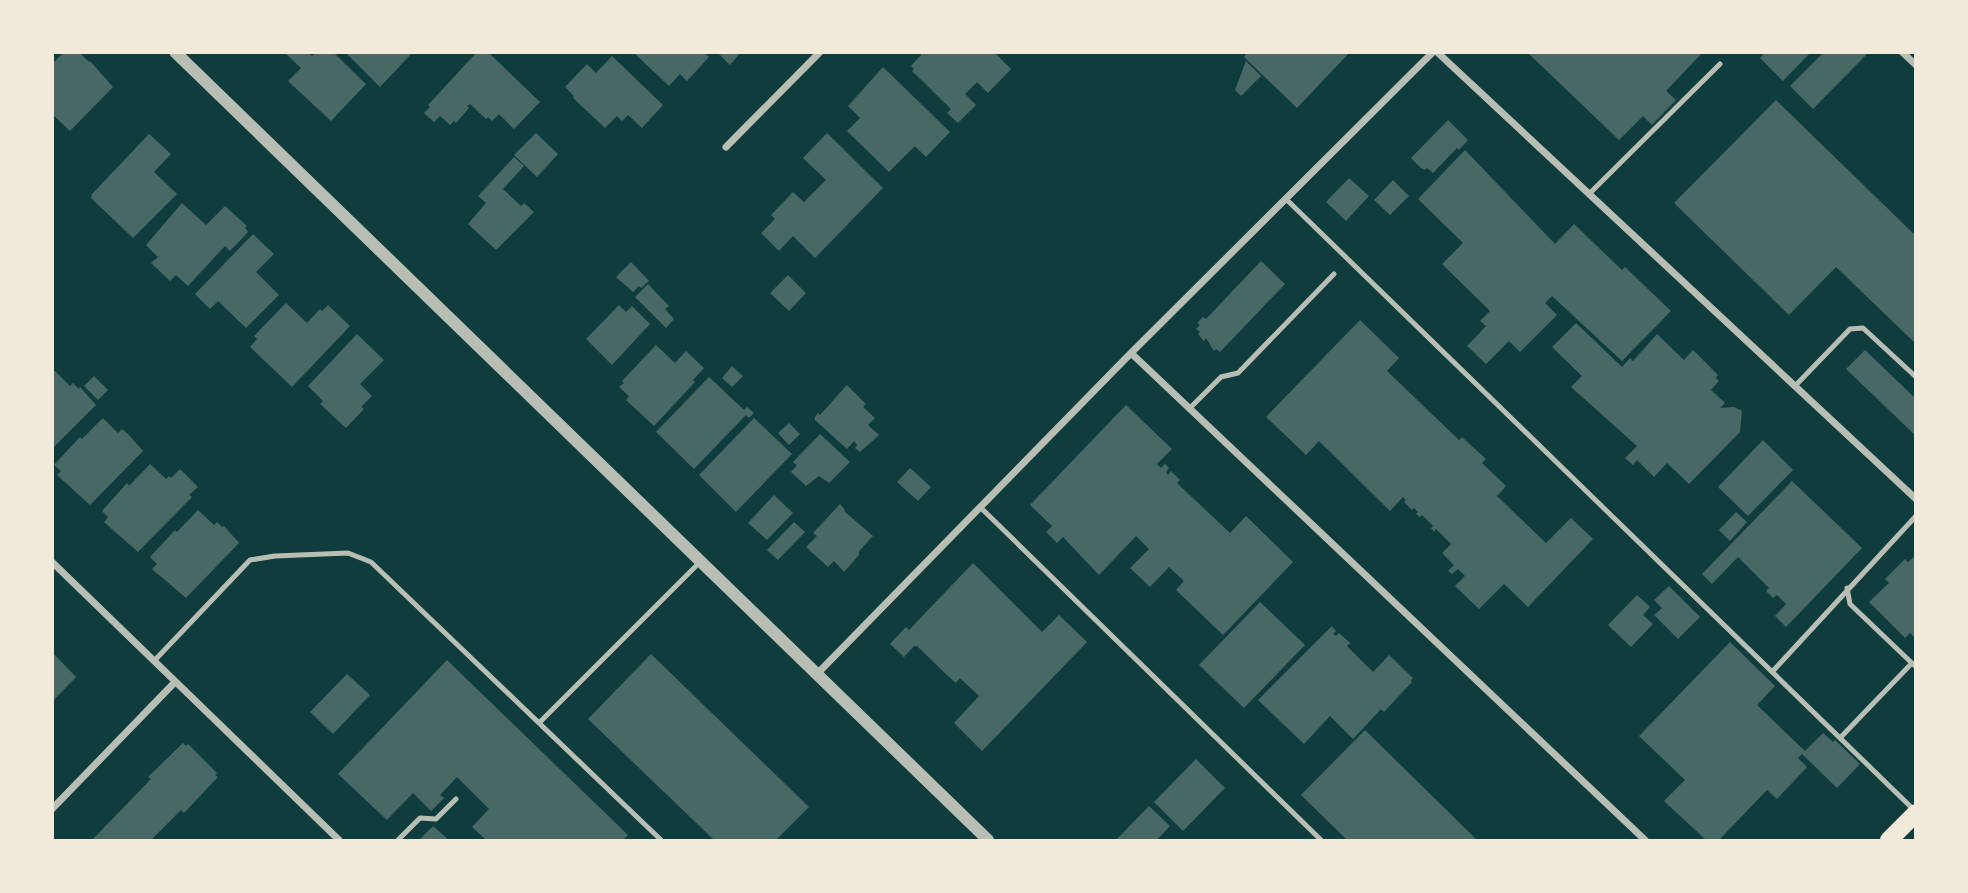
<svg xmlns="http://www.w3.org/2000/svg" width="1968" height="893" font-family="Georgia,serif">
<rect width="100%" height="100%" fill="#0f3d3e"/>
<path fill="#486865" d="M64 52H79L89 62 90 61 113 87 70 131 52 114V64Z
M284 52H308L312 56 316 52H333L366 84 331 121 288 81 301 68Z
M345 52H413L380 87Z
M477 52H488L540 102 514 129 499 114 492 121 488 117 486 119 470 104 467 106 469 108 456 123 454 121 450 125 440 116 434 122 424 113 430 107 428 105Z
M633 52H704L709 57 687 81 680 74 669 86Z
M717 52H741L730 65Z
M919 52H994L1011 69 988 93 977 82 965 94 976 105 958 123 947 113 951 109 912 71 914 69 911 66 921 55Z
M1247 52H1350L1297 108 1244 57Z
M1527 52H1703L1666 91 1676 100 1652 125 1643 116 1619 140Z
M1765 52H1811L1783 81 1760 58Z
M1824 52H1869L1813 109 1790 86Z
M612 56 663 105 642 128 628 115 622 121 617 116 605 128 573 98 574 96 565 87 587 64 596 73Z
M1246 61 1261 76 1241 96 1235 90Z
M883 67 950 132 926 157 915 146 889 172 847 131 860 118 848 106Z
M1776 100 1916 236V344L1836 267 1789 315 1674 203Z
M1448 120 1468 140 1459 150 1457 148 1433 173 1427 168 1425 170 1421 168 1411 158Z
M536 133 558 154 537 177 514 155Z
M827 133 883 188 815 258 793 236 779 251 761 233 775 219 771 215 793 192 804 202 826 180 803 158Z
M149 134 171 154 154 172 177 194 133 238 91 198 92 194Z
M1465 150 1555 244 1574 224 1622 270 1625 267 1671 311 1622 361 1552 296 1545 303 1557 315 1520 352 1509 341 1486 364 1467 346 1486 326 1480 321 1490 311 1442 264 1463 243 1418 199Z
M514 157 524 166 503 189 521 206 524 203 534 212 496 250 468 224 486 203 478 196Z
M1349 178 1369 196 1346 221 1326 202Z
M1393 180 1409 196 1390 215 1374 200Z
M182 203 206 225 225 206 247 226 245 228 248 232 230 251 225 246 188 286 176 275 170 281 151 263 158 257 146 245Z
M253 234 274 254 256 272 279 295 246 328 218 301 210 309 195 294Z
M1261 261 1285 284 1220 352 1216 349 1214 351 1206 338 1204 341 1198 334 1200 332 1196 329 1200 325 1197 323 1203 317 1206 319Z
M631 262 649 281 641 288 639 286 633 292 616 277Z
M788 275 806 293 789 311 770 293Z
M648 284 669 306 665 309 674 319 666 328 635 297Z
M286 303 307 323 320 309 322 311 328 305 350 326 292 387 250 347 257 339 254 336Z
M619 305 626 312 632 306 650 324 612 365 586 339Z
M1360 320 1399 358 1387 371 1459 440 1462 437 1486 459 1482 463 1506 486 1497 496 1546 543 1571 518 1593 539 1528 607 1504 584 1479 609 1455 586 1465 576 1458 569 1452 574 1448 571 1454 565 1442 553 1451 544 1436 529 1434 532 1431 528 1433 526 1422 515 1420 517 1416 514 1418 512 1414 508 1412 510 1404 502 1406 500 1403 497 1390 511 1319 441 1306 455 1266 417Z
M1576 323 1622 367 1630 358 1633 361 1657 334 1684 360 1693 350 1718 375 1716 378 1719 381 1711 390 1725 403 1720 408 1734 407 1742 411 1740 432 1689 484 1667 463 1654 477 1637 460 1633 465 1625 458 1637 446 1571 387 1582 376 1552 347Z
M357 334 384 360 360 384 372 396 361 407 364 409 346 428 320 404 323 401 308 386Z
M656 345 675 363 686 351 704 368 693 380 695 382 654 426 626 400 629 396 619 387 624 383 622 381Z
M1865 350 1916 399V436L1846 369Z
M732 366 743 376 732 387 722 378Z
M55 371 70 386 73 383 79 389 80 387 96 405 52 449V373Z
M94 376 108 390 98 400 84 386Z
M709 377 744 410 747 407 754 413 749 418 746 415 694 469 656 432Z
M847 385 866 404 863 407 875 418 868 425 879 435 860 452 855 448 857 445 854 441 847 449 815 420V417L818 413 820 415Z
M1126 405 1172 449 1157 464 1161 468 1165 464 1169 468 1166 472 1168 475 1171 471 1180 480 1177 483 1230 533 1246 516 1293 562 1223 635 1176 590 1184 581 1169 567 1150 587 1130 568 1149 549 1136 536 1099 575 1063 537 1057 543 1046 532 1052 526 1030 505Z
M103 418 118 433 122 429 128 434 143 451 90 505 57 475 61 471 54 465 80 437 82 439Z
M754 418 792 454 736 512 699 475Z
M789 423 800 434 789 445 778 433Z
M820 434 850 462 829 483 819 476 806 486 791 472 797 465 793 462Z
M1763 440 1793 470 1748 516 1718 487Z
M150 464 166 479 169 476 171 478 180 469 198 487 189 495 192 497 138 552 104 522 108 517 102 511 127 483 129 486Z
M910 468 931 487 918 501 897 482Z
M1792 481 1862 548 1786 627 1775 616 1786 604 1777 595 1773 598 1766 591 1769 588 1738 557 1712 584 1702 574Z
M774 495 793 513 767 540 748 523Z
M840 504 845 510 844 511 873 536 859 551V555L844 572 834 561 828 567 806 547 817 536 813 533Z
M198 510 214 525 217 522 222 527 224 526 239 543 186 598 152 569 157 564 150 557 175 530 177 532Z
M1736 512 1747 522 1730 541 1719 530Z
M794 522 805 532 778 560 767 550Z
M1916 555V639L1910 633 1905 638 1869 602 1889 583 1885 579 1905 559 1908 562Z
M973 563 1042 632 1059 615 1087 642 982 751 954 723 979 696 960 678 956 683 948 676 917 646H914L904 657 890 644 906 627 909 630Z
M1669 586 1700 617 1678 639 1654 615 1662 608 1654 600Z
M1637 595 1650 607 1643 615 1653 624 1631 647 1608 625Z
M1260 602 1305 645 1244 708 1199 665Z
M1332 626 1336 631 1333 634 1336 636 1339 633 1350 643 1347 646 1373 672 1389 655 1413 678 1411 681 1412 682 1384 712 1381 709 1353 739 1330 716 1304 744 1258 700Z
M1730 642 1775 686 1757 705 1805 751 1823 733 1833 742 1835 740 1860 764 1837 788 1802 754 1798 758 1807 767 1777 799 1767 790 1719 840H1706L1664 801 1685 780 1639 736Z
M52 652 76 677 52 702Z
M651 654 809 807 776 840H714L588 719Z
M447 660 628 835 623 840H486L472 827 489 809 457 777 440 795 444 798 431 811 413 793 387 820 338 774Z
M347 674 370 695 333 734 310 712Z
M1365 730 1477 840H1347L1301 795Z
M183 743 186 746 188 744 217 773 215 775 218 777 184 813 181 810 151 840H95L93 839 151 779 148 777Z
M1196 759 1225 788 1183 831 1154 802Z
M1149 806 1170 826 1157 840H1116Z
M433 826 449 840H419Z"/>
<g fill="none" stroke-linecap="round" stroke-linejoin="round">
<path stroke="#b8beb3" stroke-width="5" d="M1590 193 1720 64
M1286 199 1913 809
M1795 386 1850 329 1863 328 1916 377
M1189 409 1221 377 1238 373 1334 274
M980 507 1321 840
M1847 588 1850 604 1916 667
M154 661 250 560 275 556 348 553 371 562 661 840
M1772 672 1916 516
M540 722 700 562
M1840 738 1912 663
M398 840 420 818 436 819 456 799"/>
<path stroke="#b8beb3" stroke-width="7" d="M1437 52 1916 499
M1902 52 1916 65
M726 147 820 52
M1131 353 1645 840
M52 562 339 840
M817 674 1131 353 1433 52
M52 809 175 682"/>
<path stroke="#b8beb3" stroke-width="12" d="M175 52 988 840"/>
<path stroke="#f1e9da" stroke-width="18" d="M1889 840 1916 813"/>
</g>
<rect width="1968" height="893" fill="none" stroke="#f1e9da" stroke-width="108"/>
</svg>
